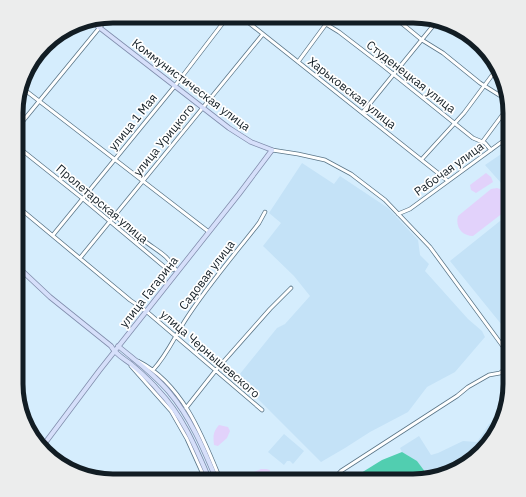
<svg xmlns="http://www.w3.org/2000/svg" width="526" height="497" font-family="'IBM Plex Sans',sans-serif">
<rect width="100%" height="100%" fill="#d5edfd"/>
<path fill="#c4e2f7" d="M510 148V193L485 165Z
M302 163 334 184 340 176 388 208 418 240 420 255 429 264 425 271 468 319 482 331 485 337 455 372 427 387 408 412 370 432 345 448 321 462 257 398 235 380 277 328 285 324 310 296 294 276 263 246 281 223 269 213Z
M510 213V335L450 261Z
M503 414 500 427 472 461 429 477 417 461 402 452 400 448 419 436 431 455 438 453 463 441 477 442 489 424Z
M284 434 304 451 293 464 290 461H287L284 465 268 452Z"/>
<path fill="#e2d2fb" d="M486 173 491 177 493 182 476 193 471 190 470 185Z
M497 188C508 191 512 199 508 209L473 236C462 236 455 227 458 216L491 189Z
M219 425 228 427 230 431 227 438 218 446 214 445C213 436 213 432 219 425Z
M261 469H266L270 470 269 474 262 481H240L244 476Z"/>
<path fill="#51ceb0" d="M402 452 417 461 429 477 419 481H348L382 460Z"/>
<g fill="none" stroke-linecap="round" stroke-linejoin="round">
<defs>
<path id="minor" d="M394 17 422 40 443 53 480 83 507 100
M320 18 326 24 339 32 382 65 473 138 485 143 491 150
M244 19 448 181
M326 23 330 18
M298 62 326 24
M21 87 209 232
M363 112 437 21
M18 127 105 21
M483 141 509 106
M18 147 82 198 167 269 171 270 175 269 178 271
M272 150 298 154 325 160 351 174 385 200 430 247 510 356
M422 159 464 113 496 70
M17 206 130 300 146 311 262 410
M398 214 410 209 510 136
M115 216C124 223 132 231 141 238 153 249 168 254 175 269
M53 235 174 87 226 19
M80 258 263 34
M138 361C183 384 203 437 221 481
M131 366 171 411 187 439 206 481
M153 370C167 355 175 336 186 319 208 285 234 255 259 223L265 212
M186 408 216 370 270 309 291 288
M332 481 341 471 457 396 468 387 489 375 500 373 510 365"/>
<path id="major" d="M17 266 50 297 111 346C115 354 123 358 131 364 140 372 150 380 158 390 183 416 196 448 210 481
M118 346C136 361 154 374 169 392 191 418 204 450 217 481
M42 447 99 371 239 194 272 150 251 142 229 128 91 21"/>
</defs>
<use href="#minor" stroke="#5a7587" stroke-width="4.5"/>
<use href="#major" stroke="#808dac" stroke-width="5.5"/>
<use href="#minor" stroke="#fff" stroke-width="3"/>
<use href="#major" stroke="#d6dffa" stroke-width="4"/>
</g>
<g text-anchor="middle" stroke-width="3.5" stroke-linejoin="round" paint-order="stroke">
<g font-size="12" fill="#121d24" stroke="#fff">
<text transform="translate(411 77) rotate(38)" y="4">Студенецкая улица</text>
<text transform="translate(191 85) rotate(37)" y="4">Коммунистическая улица</text>
<text transform="translate(352 93) rotate(38)" y="4">Харьковская улица</text>
<text transform="translate(133 122) rotate(-51)" y="4">улица 1 Мая</text>
<text transform="translate(164 140) rotate(-51)" y="4">улица Урицкого</text>
<text transform="translate(449 169) rotate(-36)" y="4">Рабочая улица</text>
<text transform="translate(102 204) rotate(40)" y="4">Пролетарская улица</text>
<text transform="translate(207 275) rotate(-53)" y="4">Садовая улица</text>
<text transform="translate(149 292) rotate(-52)" y="4">улица Гагарина</text>
<text transform="translate(210 354) rotate(41)" y="4">улица Чернышевского</text>
</g>
</g>
<path d="M0 0H526V497H0ZM113 23H413A90 90 0 0 1 503 113V384A90 90 0 0 1 413 474H113A90 90 0 0 1 23 384V113A90 90 0 0 1 113 23Z" fill="#eceded" fill-rule="evenodd"/>
<path fill="none" stroke="#121d24" stroke-width="5" d="M113 23H413A90 90 0 0 1 503 113V384A90 90 0 0 1 413 474H113A90 90 0 0 1 23 384V113A90 90 0 0 1 113 23Z"/>
</svg>
